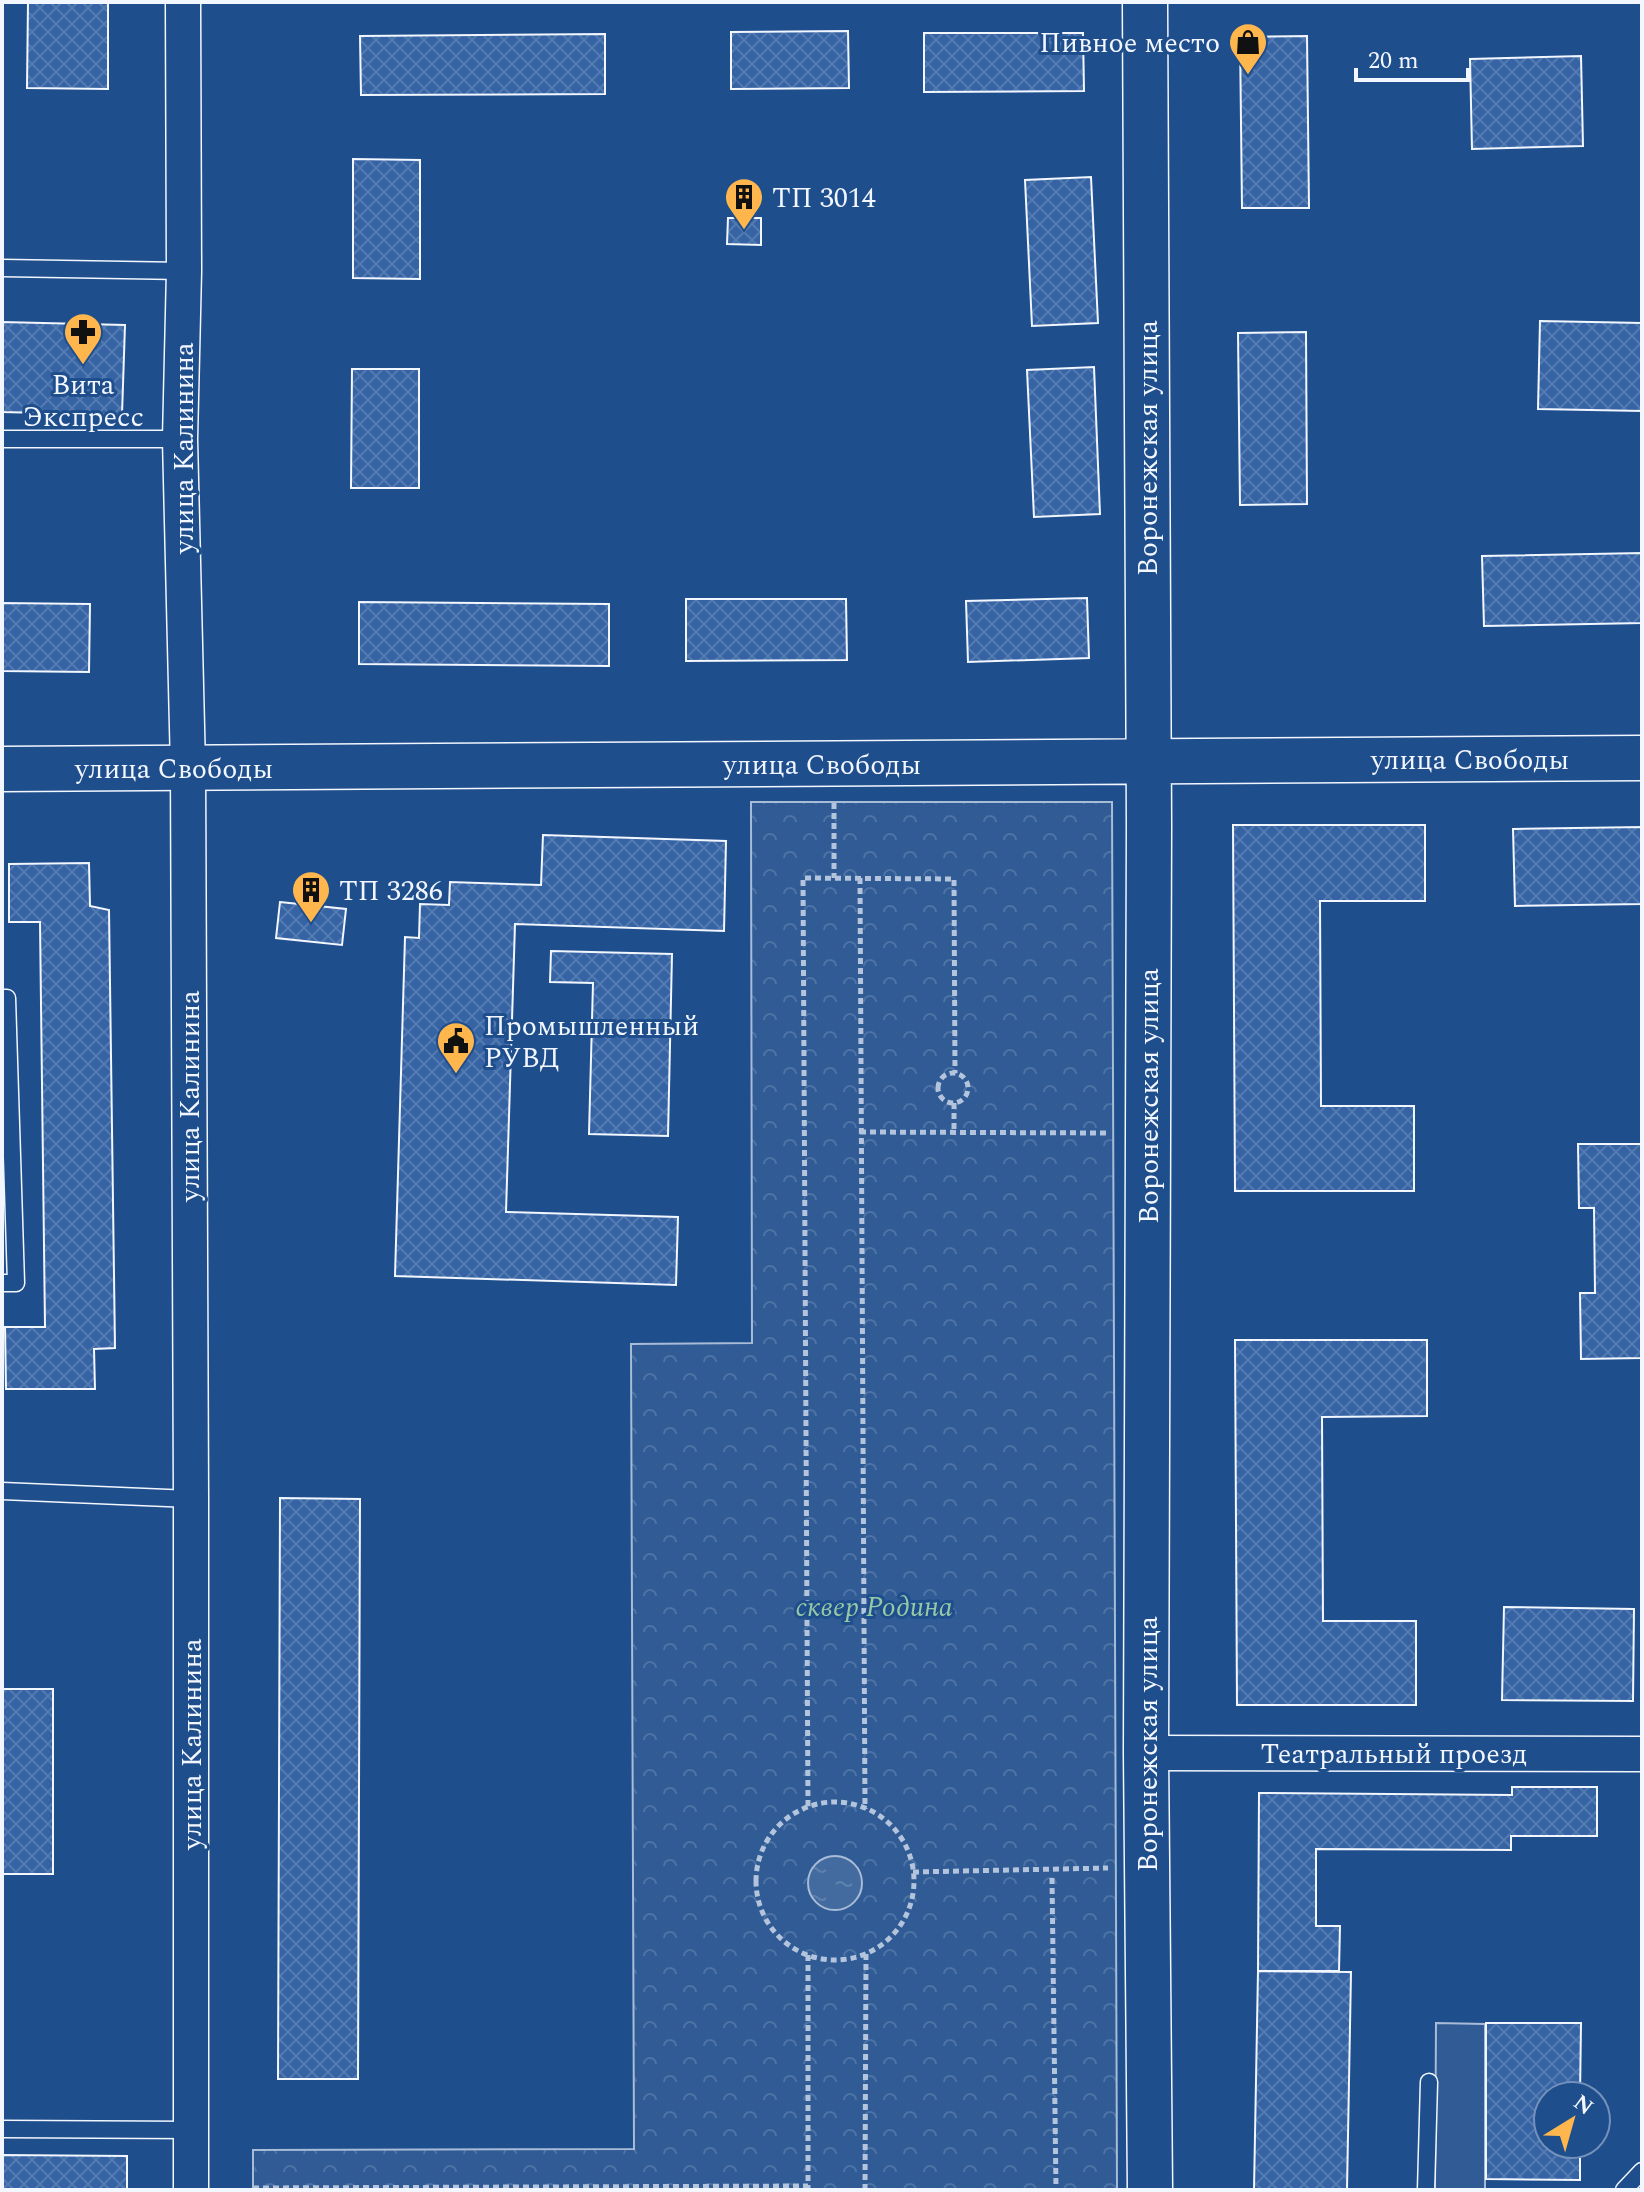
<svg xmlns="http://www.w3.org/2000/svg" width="1644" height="2192" font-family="Spectral,serif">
<defs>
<pattern id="forest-crowns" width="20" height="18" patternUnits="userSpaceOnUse" patternTransform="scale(2)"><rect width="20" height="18" fill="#305b95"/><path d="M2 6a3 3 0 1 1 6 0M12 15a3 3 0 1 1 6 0" fill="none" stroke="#4e73a5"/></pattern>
<pattern id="water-ripples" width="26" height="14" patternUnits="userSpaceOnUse" patternTransform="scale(2)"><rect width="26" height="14" fill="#446ba0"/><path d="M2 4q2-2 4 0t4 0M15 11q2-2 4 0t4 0" fill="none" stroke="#5f81ae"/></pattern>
<pattern id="building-cross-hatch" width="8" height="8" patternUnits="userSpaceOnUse" patternTransform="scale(2)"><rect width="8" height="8" fill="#3563a3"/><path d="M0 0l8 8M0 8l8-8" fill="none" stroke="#537ab1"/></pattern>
</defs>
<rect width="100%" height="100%" fill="#1f4e8c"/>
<path fill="url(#forest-crowns)" stroke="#a8bbd7" stroke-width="2" d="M751 802H1112L1117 2190H253V2150L634 2149 631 1344 752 1343Z"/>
<path fill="#305b95" stroke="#a8bbd7" stroke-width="2" d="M1436 2023 1485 2024V2190H1435Z"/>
<path fill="url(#water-ripples)" stroke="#a8bbd7" stroke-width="2" d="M808 1883a27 27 0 1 1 54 0a27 27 0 1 1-54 0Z"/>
<path fill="url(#building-cross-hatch)" stroke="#f2f6ff" stroke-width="2" d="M28 2H108V89L27 88Z
M848 31 849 88 731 89V32Z
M924 33H1083L1084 91 924 92Z
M605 34V94L361 95 360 36Z
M1307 36 1309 208H1242L1240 37Z
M1581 56 1583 146 1472 149 1470 59Z
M353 159 420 160V279L353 278Z
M1091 177 1098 323 1032 326 1025 180Z
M728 218H761V245L727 244Z
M1540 321 1642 323V411L1538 409Z
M2 322 125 325 122 415 2 412Z
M1306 332 1307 504 1240 505 1238 333Z
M1094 367 1100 514 1034 517 1027 370Z
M352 369H419V488H351Z
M1642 553V623L1484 626 1482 556Z
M1087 598 1089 658 968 662 966 601Z
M686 599H846L847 660 686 661Z
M359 602 609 604V666L359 664Z
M2 603 90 604 89 672 2 671Z
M1233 825H1425V901H1320L1321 1106H1414V1191H1235Z
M1642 827V904L1515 906 1513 829Z
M543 835 726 841 724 931 515 924 506 1212 678 1217 676 1285 395 1276 405 937 419 938 420 904 449 905 450 882 541 885Z
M89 863 90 906 109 910 115 1348 94 1349 95 1389H6L5 1327H45L40 922H9V864Z
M280 902 346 909 342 945 276 938Z
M551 951 672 954 668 1136 589 1134 593 983 550 982Z
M1578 1144H1642V1358L1581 1359 1580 1293H1595L1594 1208H1579Z
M1235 1340H1427V1416L1322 1417 1323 1621H1416V1705H1237Z
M280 1498 360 1499 358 2079H278Z
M1504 1607 1634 1609 1633 1701 1502 1700Z
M2 1689H53V1874H2Z
M1512 1787H1597V1836H1511V1850L1316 1849V1926H1340L1339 1971H1258L1259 1793 1512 1795Z
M1258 1971 1351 1972 1347 2190H1254Z
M1486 2023H1581L1580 2096H1548V2144H1580V2180L1486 2179Z
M2 2155 127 2156V2190H2Z"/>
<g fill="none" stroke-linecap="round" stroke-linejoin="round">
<defs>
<path id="lane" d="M2 268 184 271
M2 439H180
M2 998H7L16 1283H2
M2 1491 191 1499
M2 2129 192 2130
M1426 2190 1429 2082
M1624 2190 1642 2171"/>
<path id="street" d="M183 2 184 271 180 439 188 768 191 1499V2190
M1146 1753 1642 1754"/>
<path id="secondary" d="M1145 2 1149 825 1146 1753 1150 2190
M2 769 1642 758"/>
</defs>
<use href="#lane" stroke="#f2f6ff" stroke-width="19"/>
<use href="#street" stroke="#f2f6ff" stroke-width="37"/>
<use href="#secondary" stroke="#f2f6ff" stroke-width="47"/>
<path stroke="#b3c4dc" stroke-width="5" stroke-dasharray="6 4" stroke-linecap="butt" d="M834 803V878
M860 878 865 1809
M938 1088a15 15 0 1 1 30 0a15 15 0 1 1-30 0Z
M954 1103V1133
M860 1132 1107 1133
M756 1881a79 79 0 1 1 158 0a79 79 0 1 1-158 0Z
M808 1806 803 878 954 879 955 1073
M913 1872 1108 1868
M1052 1878 1056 2190
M808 1955V2190
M253 2188 808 2186
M865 2190 866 1954"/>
<use href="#lane" stroke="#1f4e8c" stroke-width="16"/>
<use href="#street" stroke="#1f4e8c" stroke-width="34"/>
<use href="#secondary" stroke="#1f4e8c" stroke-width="44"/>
</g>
<defs>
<symbol id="shop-pin" viewBox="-11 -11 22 30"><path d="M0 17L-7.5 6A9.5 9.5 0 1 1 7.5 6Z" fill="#ffb74d" stroke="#1f4e8c"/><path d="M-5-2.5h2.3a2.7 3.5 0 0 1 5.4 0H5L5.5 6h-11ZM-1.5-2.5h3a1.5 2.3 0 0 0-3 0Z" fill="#111"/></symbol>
<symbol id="building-pin" viewBox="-11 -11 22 30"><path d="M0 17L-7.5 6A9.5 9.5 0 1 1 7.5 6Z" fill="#ffb74d" stroke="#1f4e8c"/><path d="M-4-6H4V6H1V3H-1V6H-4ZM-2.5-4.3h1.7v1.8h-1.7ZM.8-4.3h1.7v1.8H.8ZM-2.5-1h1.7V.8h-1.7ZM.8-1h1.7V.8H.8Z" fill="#111"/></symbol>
<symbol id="pharmacy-pin" viewBox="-11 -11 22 30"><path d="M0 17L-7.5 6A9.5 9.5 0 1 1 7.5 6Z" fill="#ffb74d" stroke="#1f4e8c"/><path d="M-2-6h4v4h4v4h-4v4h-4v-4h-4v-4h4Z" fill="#111"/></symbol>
<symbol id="civic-pin" viewBox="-11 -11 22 30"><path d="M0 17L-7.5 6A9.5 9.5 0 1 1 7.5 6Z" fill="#ffb74d" stroke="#1f4e8c"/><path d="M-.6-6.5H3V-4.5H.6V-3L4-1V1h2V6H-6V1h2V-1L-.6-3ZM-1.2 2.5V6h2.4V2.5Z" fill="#111"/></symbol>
</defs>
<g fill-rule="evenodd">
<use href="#shop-pin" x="1226" y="20" width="44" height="60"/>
<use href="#building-pin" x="722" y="175" width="44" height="60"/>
<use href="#pharmacy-pin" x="61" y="310" width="44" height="60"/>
<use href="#building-pin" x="289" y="868" width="44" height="60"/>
<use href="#civic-pin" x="434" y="1019" width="44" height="60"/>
</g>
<g text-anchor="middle" stroke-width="6" stroke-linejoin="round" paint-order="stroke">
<g font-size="28" fill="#f2f6ff" stroke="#1f4e8c" text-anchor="start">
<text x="1220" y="52" text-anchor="end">Пивное место</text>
<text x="772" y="207">ТП 3014</text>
<text x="83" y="394" text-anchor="middle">Вита<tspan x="83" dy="32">Экспресс</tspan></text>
<text x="339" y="900">ТП 3286</text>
<text x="484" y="1035">Промышленный<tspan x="484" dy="32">РУВД</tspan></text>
</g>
<g font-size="28" fill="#f2f6ff" stroke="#1f4e8c">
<text transform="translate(183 448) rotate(-90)" y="10">улица Калинина</text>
<text transform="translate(1147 448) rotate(-90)" y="10">Воронежская улица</text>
<text x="1470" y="769">улица Свободы</text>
<text x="822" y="774">улица Свободы</text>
<text x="174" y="778">улица Свободы</text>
<text transform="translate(189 1096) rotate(-90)" y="10">улица Калинина</text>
<text transform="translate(1148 1096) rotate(-90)" y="10">Воронежская улица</text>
<text transform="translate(191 1744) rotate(-90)" y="10">улица Калинина</text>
<text transform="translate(1147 1744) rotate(-90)" y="10">Воронежская улица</text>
<text x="1394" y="1763">Театральный проезд</text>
</g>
<g font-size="28" font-style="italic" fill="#97c8a6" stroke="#1f4e8c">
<text x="874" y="1616">сквер Родина</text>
</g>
</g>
<rect width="1644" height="2192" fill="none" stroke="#f2f6ff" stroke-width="8"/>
<g transform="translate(1572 2120) rotate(37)"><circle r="38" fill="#1f4e8c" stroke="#7391ba" stroke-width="2"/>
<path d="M0-6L14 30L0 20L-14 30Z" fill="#ffb74d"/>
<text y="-12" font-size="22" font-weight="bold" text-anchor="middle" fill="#f2f6ff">N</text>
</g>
<path d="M1356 68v12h112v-12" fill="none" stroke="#f2f6ff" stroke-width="4"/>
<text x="1368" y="68" font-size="24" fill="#f2f6ff" stroke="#1f4e8c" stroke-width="6" paint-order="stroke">20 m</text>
</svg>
